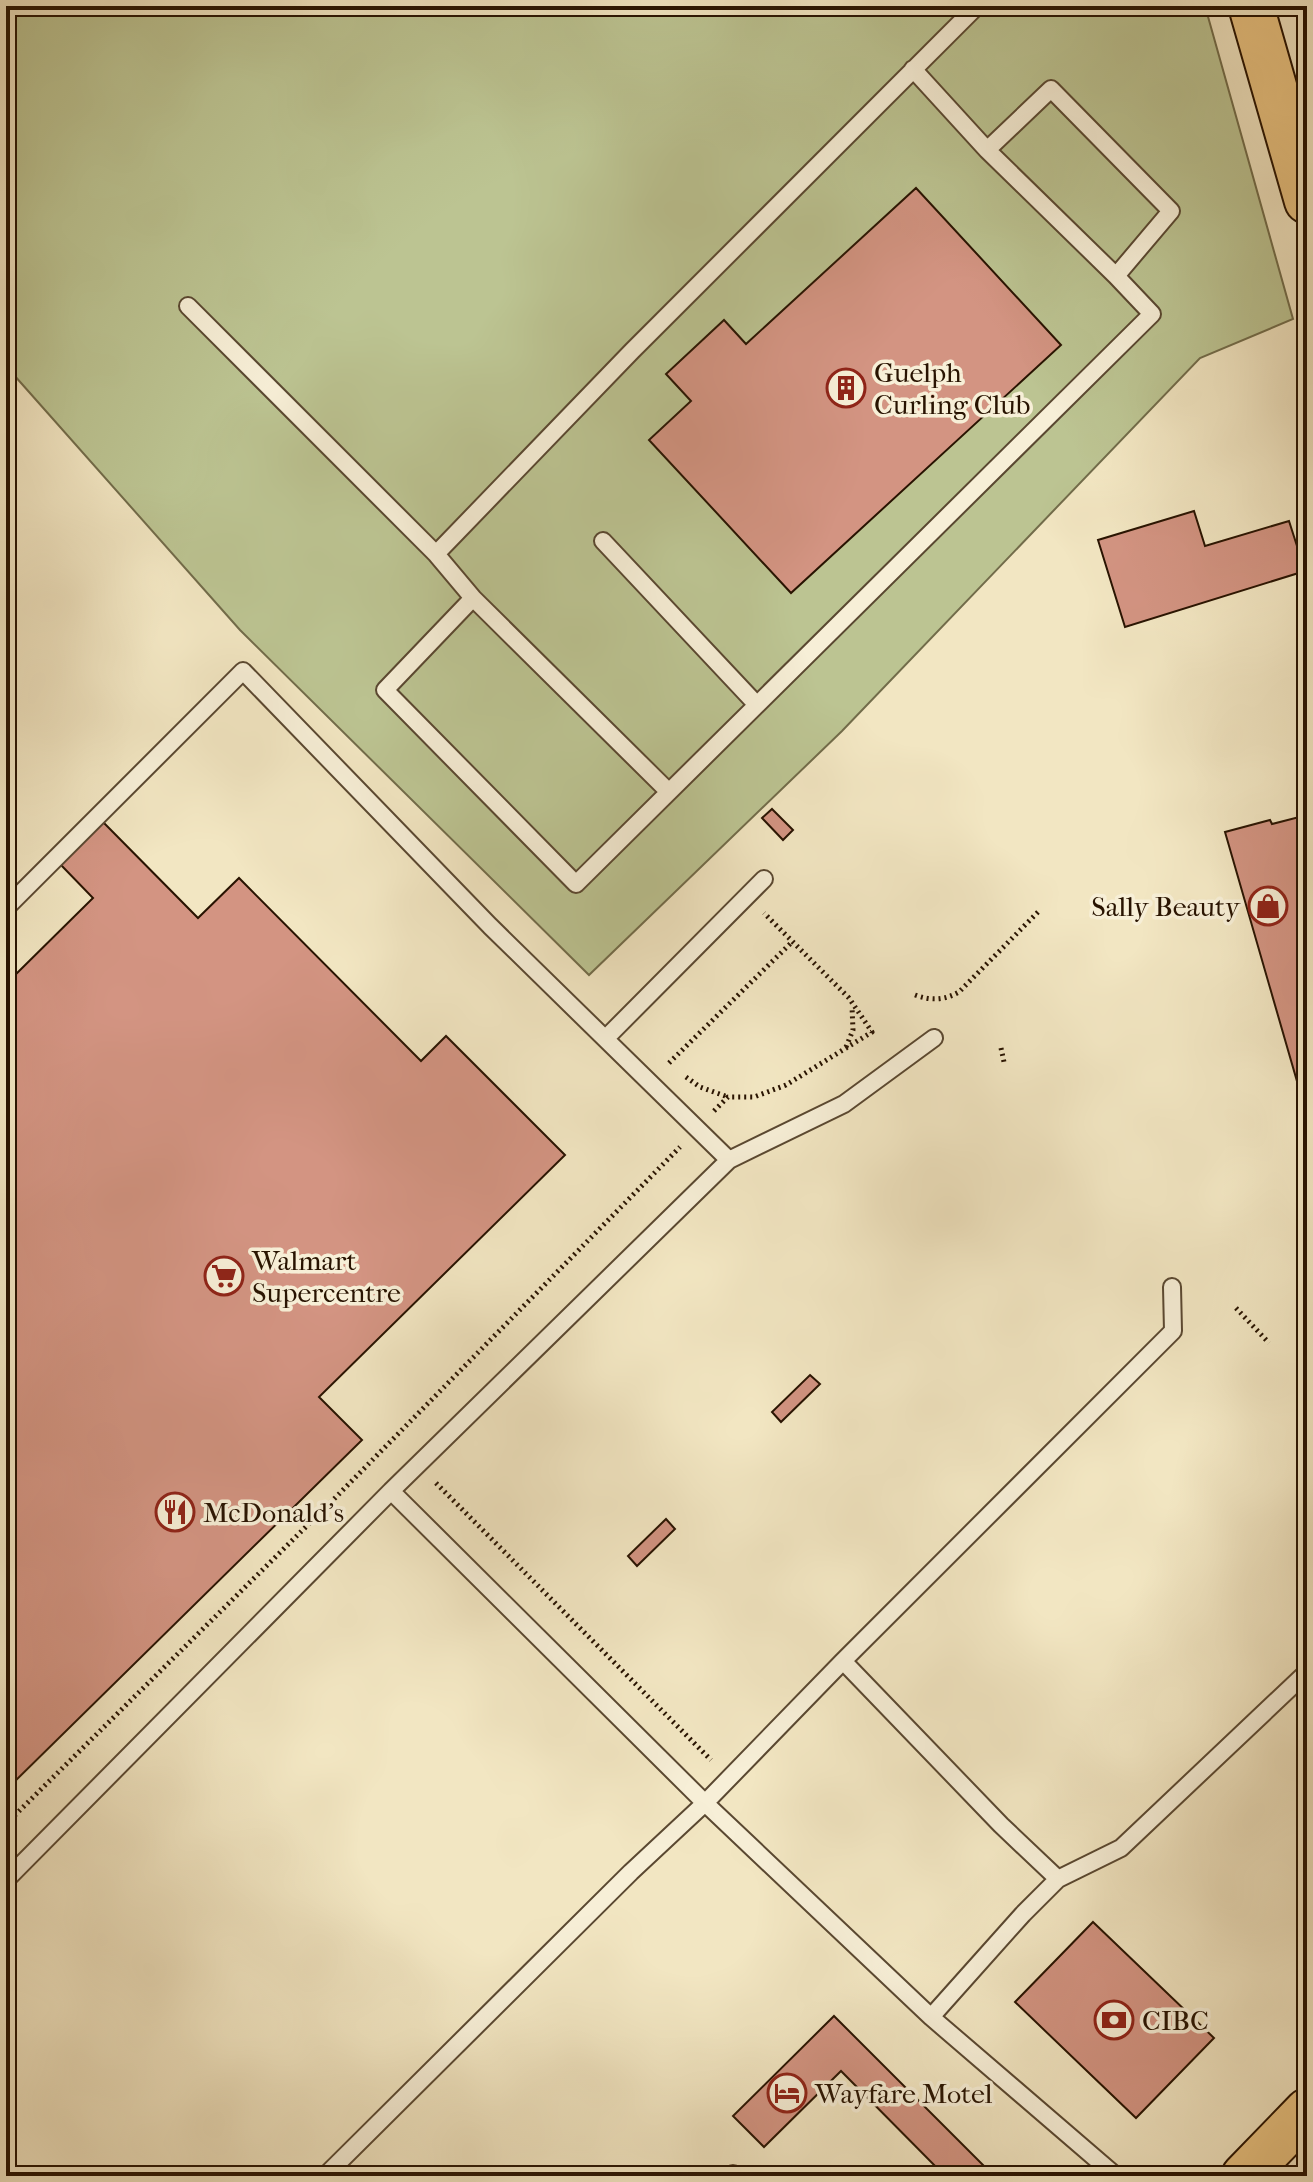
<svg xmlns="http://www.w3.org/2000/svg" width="1313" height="2182" font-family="'IM FELL French Canon',serif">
<rect width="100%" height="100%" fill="#f2e6c2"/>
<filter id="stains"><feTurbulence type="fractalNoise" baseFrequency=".0025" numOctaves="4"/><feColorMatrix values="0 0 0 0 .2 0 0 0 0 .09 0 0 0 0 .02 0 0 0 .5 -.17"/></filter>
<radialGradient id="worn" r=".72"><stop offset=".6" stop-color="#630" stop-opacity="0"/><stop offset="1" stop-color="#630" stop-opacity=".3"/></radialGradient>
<path fill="#bcc492" stroke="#726c4a" stroke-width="2" d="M6 6H1205L1293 319 1200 358 842 731 589 975 240 630 6 366Z"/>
<path fill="#d39482" stroke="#281301" stroke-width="2" d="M916 188 1061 345 791 593 649 440 691 401 666 374 724 320 746 344Z
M1194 511 1205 546 1289 521 1305 571 1125 627 1098 540Z
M772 809 793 830 783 840 762 818Z
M1307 815V1131L1301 1110 1305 1109 1225 832 1270 820 1272 824Z
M103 822 198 918 239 878 421 1061 446 1036 565 1155 319 1397 362 1440 6 1790V984L93 898 60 864Z
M810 1375 820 1384 781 1422 772 1412Z
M666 1519 675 1529 637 1566 628 1556Z
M1093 1922 1214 2038 1136 2118 1015 2002Z
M834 2016 994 2176H945L841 2071 764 2147 733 2116Z"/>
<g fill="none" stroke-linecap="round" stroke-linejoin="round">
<defs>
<path id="service" d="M987 150 1051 89 1171 211 1116 276
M188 306 436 554 632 351 977 6
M603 541 757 705
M436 554 473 598
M669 792 473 598 385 690 576 884 1152 314 1116 276 987 150 913 69
M6 908 243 671 490 926 729 1160
M606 1038 764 879
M391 1491 729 1160 844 1104 934 1038
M843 1661 1001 1825 1058 1879
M6 1880 391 1491 705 1803 631 1872 325 2176
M931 2017 1023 1914 1058 1879 1121 1848 1307 1672
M733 2174 735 2176
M1116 2176 931 2017 705 1803 843 1661 1173 1331 1172 1287"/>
<path id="primary" d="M1251 6 1307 201
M1244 2176 1307 2111"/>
</defs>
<use href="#service" stroke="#5a4831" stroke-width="20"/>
<use href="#primary" stroke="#281301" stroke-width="48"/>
<path stroke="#281301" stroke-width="5" stroke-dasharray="2 4" stroke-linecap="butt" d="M915 995C931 1001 945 1000 959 992L1039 911
M846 1047 853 1030 852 1007
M1001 1048 1004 1062
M669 1063 792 942
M686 1077 700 1087 728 1097
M714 1111 728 1097H754L786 1085 872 1032 849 998 764 913
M1236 1308 1269 1343
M436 1483 711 1760
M6 1824 336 1497 680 1147"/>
<use href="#service" stroke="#f7efd7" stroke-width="16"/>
<use href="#primary" stroke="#e9c381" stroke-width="44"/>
</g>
<defs>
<symbol id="building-ring" viewBox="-11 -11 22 22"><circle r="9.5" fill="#f7efd7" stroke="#8f2418" stroke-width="1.5"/><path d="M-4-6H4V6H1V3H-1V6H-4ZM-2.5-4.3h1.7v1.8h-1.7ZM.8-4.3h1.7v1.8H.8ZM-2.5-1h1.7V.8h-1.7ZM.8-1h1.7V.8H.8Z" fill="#8f2418"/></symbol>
<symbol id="shop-ring" viewBox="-11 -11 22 22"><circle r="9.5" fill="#f7efd7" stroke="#8f2418" stroke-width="1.5"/><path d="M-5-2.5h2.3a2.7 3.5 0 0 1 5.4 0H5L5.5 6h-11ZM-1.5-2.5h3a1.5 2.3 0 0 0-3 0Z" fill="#8f2418"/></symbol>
<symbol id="supermarket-ring" viewBox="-11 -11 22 22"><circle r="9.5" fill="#f7efd7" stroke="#8f2418" stroke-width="1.5"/><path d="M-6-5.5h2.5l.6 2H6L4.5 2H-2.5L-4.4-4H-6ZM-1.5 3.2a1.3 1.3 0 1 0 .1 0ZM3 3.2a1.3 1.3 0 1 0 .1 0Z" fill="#8f2418"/></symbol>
<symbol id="restaurant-ring" viewBox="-11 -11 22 22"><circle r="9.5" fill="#f7efd7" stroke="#8f2418" stroke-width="1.5"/><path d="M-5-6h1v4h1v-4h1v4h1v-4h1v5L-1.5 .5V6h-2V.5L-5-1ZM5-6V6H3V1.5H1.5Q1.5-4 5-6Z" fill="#8f2418"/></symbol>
<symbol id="bank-ring" viewBox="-11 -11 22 22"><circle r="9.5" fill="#f7efd7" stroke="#8f2418" stroke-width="1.5"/><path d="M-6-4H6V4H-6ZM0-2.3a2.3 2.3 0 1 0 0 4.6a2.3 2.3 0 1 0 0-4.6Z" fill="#8f2418"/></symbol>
<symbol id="hotel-ring" viewBox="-11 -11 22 22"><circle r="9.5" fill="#f7efd7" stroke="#8f2418" stroke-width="1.5"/><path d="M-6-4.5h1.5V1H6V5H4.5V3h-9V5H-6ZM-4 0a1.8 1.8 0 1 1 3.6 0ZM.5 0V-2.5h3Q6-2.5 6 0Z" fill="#8f2418"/></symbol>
</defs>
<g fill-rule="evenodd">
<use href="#building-ring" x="824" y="366" width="44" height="44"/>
<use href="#shop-ring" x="1246" y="884" width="44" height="44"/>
<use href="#supermarket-ring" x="202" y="1254" width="44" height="44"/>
<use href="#restaurant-ring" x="153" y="1490" width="44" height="44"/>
<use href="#bank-ring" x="1092" y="1998" width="44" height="44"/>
<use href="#hotel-ring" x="765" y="2071" width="44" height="44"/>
</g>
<g text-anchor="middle" stroke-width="7" stroke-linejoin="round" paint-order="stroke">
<g font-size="28" fill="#281301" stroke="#f7efd7" text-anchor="start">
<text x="874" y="382">Guelph<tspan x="874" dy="32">Curling Club</tspan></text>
<text x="1240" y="916" text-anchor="end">Sally Beauty</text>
<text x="252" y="1270">Walmart<tspan x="252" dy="32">Supercentre</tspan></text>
<text x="203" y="1522">McDonald's</text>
<text x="1142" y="2030">CIBC</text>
<text x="815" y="2103">Wayfare Motel</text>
</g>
</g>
<rect width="1313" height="2182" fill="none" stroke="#f2e6c2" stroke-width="32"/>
<rect x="8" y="8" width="1297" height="2166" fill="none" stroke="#281301" stroke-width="4"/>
<rect x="16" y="16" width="1281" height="2150" fill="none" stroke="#281301" stroke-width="2"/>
<rect width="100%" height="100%" filter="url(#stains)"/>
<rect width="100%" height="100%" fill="url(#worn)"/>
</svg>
